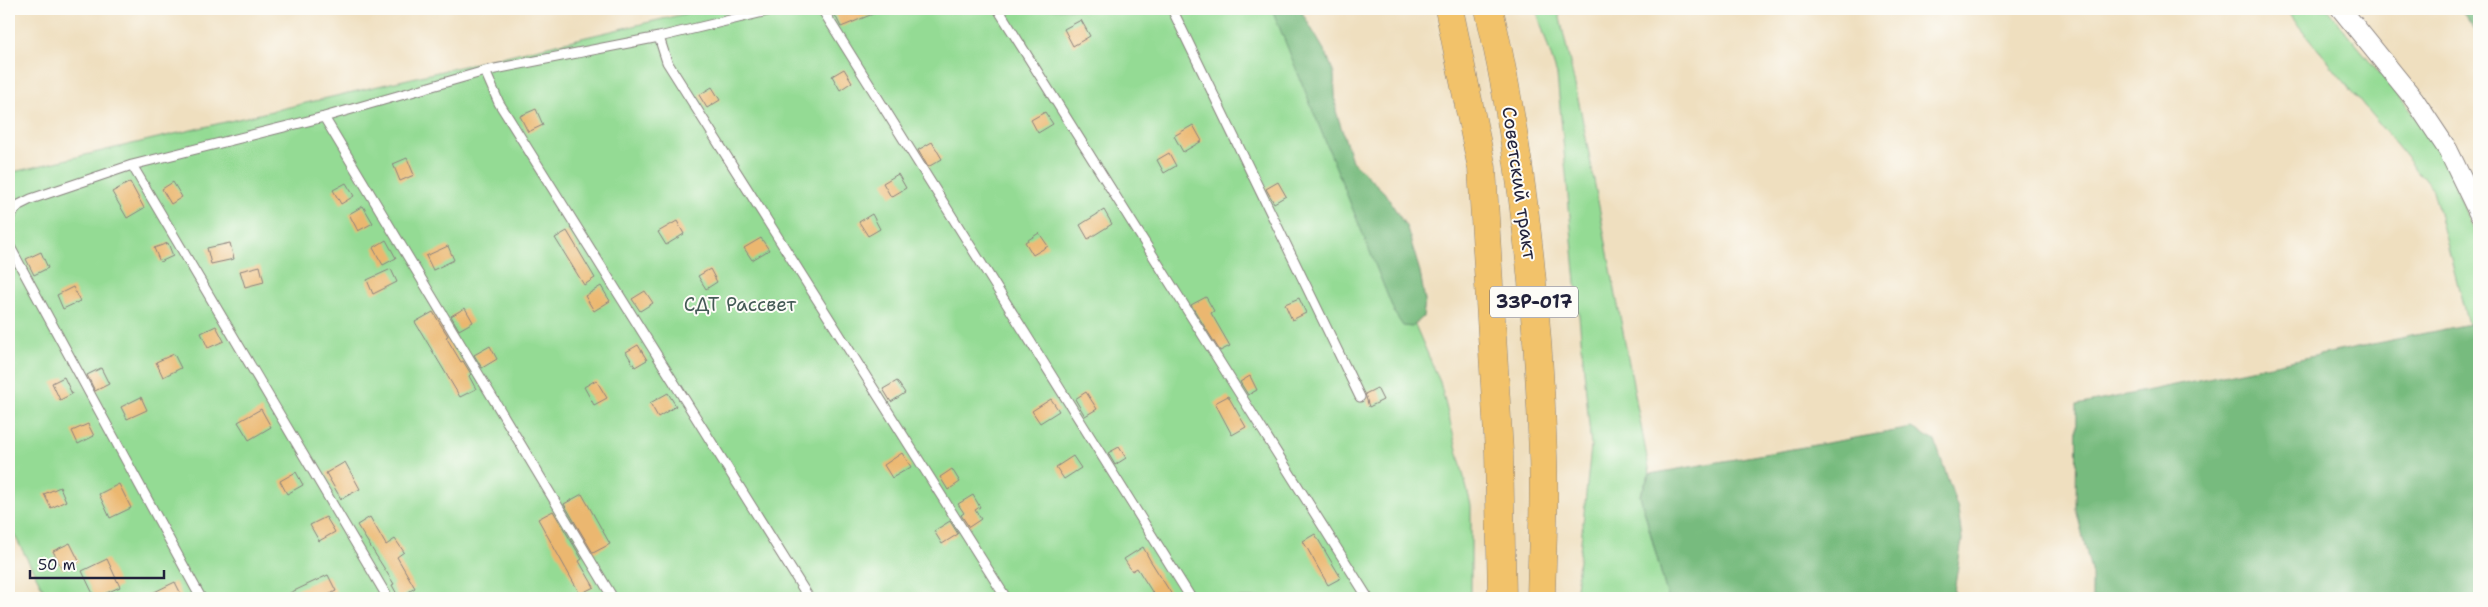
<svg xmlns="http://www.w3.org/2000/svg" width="2488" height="607" font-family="'Shantell Sans',sans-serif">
<rect width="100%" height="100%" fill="#fdfcf7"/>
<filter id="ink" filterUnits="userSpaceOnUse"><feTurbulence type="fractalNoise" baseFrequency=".02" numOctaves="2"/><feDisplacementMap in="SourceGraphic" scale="10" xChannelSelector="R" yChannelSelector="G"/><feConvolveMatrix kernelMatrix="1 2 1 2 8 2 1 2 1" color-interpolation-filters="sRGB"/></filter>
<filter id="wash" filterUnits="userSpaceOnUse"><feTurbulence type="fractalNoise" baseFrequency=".0096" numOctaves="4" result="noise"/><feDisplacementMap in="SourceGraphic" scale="20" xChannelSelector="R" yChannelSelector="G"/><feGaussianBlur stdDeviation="1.12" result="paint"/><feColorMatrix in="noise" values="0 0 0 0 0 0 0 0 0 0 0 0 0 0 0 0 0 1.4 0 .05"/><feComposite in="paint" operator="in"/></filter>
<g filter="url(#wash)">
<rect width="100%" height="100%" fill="#efdfbf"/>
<path fill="#94db94" stroke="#5b7e68" d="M705 9H1277L1440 382 1471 505V598H48L9 525V173Z
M1536 9H1558L1581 112 1650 473 1640 495 1668 598H1575L1591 447 1557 75Z
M2285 9H2327L2412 112 2447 165 2479 246V321L2468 324 2433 190Z"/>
<path fill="#77bb7e" stroke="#4c6e5c" d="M1272 9H1300L1327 55 1334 74 1336 111 1352 161 1384 192 1407 228 1420 272 1425 301 1423 317 1412 327 1403 326 1395 314Z
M2460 9H2479V35Z
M2479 322V598H2092V575L2076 509 2077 405Z
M1912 428 1935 441 1958 509 1962 540 1953 598H1668L1640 495 1650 474Z"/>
<g id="blocks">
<path fill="#ebb770" d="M832 9H885L841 27Z
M1081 20 1090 36 1073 46 1064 29Z
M844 69 852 82 840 90 832 76Z
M712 87 720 100 707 108 699 95Z
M536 109 543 125 528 132 520 116Z
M1045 112 1053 124 1038 133 1031 120Z
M1193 125 1202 141 1183 152 1174 136Z
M932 142 942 159 928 167 918 150Z
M1169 153 1176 166 1164 173 1157 160Z
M407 158 414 175 400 181 393 164Z
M898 174 906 188 891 197 883 183Z
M130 182 144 208 127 218 112 192Z
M173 182 182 197 171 204 162 189Z
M1278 182 1286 196 1274 203 1266 189Z
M346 183 354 196 341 204 333 190Z
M363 206 373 223 358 231 349 214Z
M1104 210 1112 224 1088 239 1080 225Z
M872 214 880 229 868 236 859 222Z
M677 221 684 234 666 245 658 232Z
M567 231 595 278 584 285 555 238Z
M1039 233 1048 246 1033 255 1025 242Z
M761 238 769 250 752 260 744 248Z
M386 240 396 258 383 265 373 248Z
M168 243 173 256 160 262 154 248Z
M230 243 234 259 211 264 207 248Z
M448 246 454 260 433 270 426 256Z
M41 252 48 268 34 275 26 259Z
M260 266 264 282 245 287 240 271Z
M391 269 397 282 373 294 367 280Z
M710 269 717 282 706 289 698 276Z
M601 286 610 301 594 311 585 296Z
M73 287 80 301 63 309 57 295Z
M645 291 653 303 640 311 632 299Z
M1206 297 1214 311 1211 313 1230 346 1220 351 1191 305Z
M1299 298 1306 313 1292 320 1285 304Z
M465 308 473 322 459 330 451 316Z
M433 312 448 336 446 337 461 362 463 361 471 374 469 376 476 389 460 397 415 322Z
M216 326 224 341 208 348 201 333Z
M638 345 647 360 635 367 626 352Z
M490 346 497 359 482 368 474 355Z
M174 354 181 368 163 377 156 362Z
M101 368 109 384 95 391 87 375Z
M1250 376 1257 390 1248 395 1240 382Z
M64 377 72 394 60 400 52 383Z
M596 380 607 398 594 405 584 387Z
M897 381 905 393 891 402 883 389Z
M1377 388 1383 400 1369 407 1365 394Z
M1086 392 1097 409 1085 416 1075 399Z
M668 393 676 406 658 417 650 403Z
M1228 396 1246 427 1232 435 1215 403Z
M141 397 147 410 127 419 121 407Z
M1051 399 1059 411 1040 423 1032 411Z
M261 409 271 427 249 440 238 422Z
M88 424 94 436 78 444 72 431Z
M1119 447 1126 458 1115 465 1108 453Z
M902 453 911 467 892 478 884 465Z
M1073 456 1081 468 1064 479 1056 467Z
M345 462 360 489 341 499 326 473Z
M952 469 960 482 948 490 940 477Z
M296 472 303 485 287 494 280 481Z
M119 484 131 508 110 518 99 494Z
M60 487 66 501 51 508 44 494Z
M582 494 610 544 593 553 564 504Z
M973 495 980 507 975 510 981 519 969 527 961 515 964 513 958 504Z
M553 511 582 559 579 561 594 587 580 594 538 519Z
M326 517 335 532 319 541 310 525Z
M370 517 386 545 395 539 404 552 397 557 415 588 399 598 392 585 394 584 357 525Z
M950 521 958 534 942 544 934 531Z
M1315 534 1341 578 1328 585 1303 541Z
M70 543 79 561 62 569 53 551Z
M1143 547 1150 560 1174 598H1156L1137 568 1132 571 1124 559Z
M107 559 120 587 95 598 82 571Z
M328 575 336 591 322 598H279Z
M175 582 183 598H142Z"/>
</g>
</g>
<g filter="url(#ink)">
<use href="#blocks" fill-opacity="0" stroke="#88807d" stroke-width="1"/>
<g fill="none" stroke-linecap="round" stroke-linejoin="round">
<defs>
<path id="service" d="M822 9 1191 598
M998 9 1368 598
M1172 9 1360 397
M659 37 667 62 1006 598
M485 71 499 103 809 598
M324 117 613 598
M132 165 388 598
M9 217 19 205 31 199 132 165 324 117 485 71 659 37 776 9
M9 245 201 598"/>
<path id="minor" d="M2341 9 2414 99 2448 150 2479 214"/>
<path id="trunk" d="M1449 9 1482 168 1499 452 1502 598
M1489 9C1523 156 1538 303 1543 455 1545 502 1542 551 1541 598"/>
</defs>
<use href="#service" stroke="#88807d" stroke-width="11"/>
<use href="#minor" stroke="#88807d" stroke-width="21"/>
<use href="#trunk" stroke="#88807d" stroke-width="29"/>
<use href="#service" stroke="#fff" stroke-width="9"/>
<use href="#minor" stroke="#fff" stroke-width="19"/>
<use href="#trunk" stroke="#f2c26a" stroke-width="28"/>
</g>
</g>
<g text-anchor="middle" stroke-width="4" stroke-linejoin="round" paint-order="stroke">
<rect fill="#fdfcf7" stroke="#646373" stroke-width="1" x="1490" y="286.5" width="88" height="31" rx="4"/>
<g font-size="18" font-weight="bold" fill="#22223b">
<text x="1534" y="308">33Р-017</text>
</g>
<g font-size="19" fill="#22223b" stroke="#fdfcf7">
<text transform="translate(1520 183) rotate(82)" y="7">Советский тракт</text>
</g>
<g font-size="19" fill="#445a56" stroke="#fdfcf7">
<text x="740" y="311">СДТ Рассвет</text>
</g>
</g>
<rect width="2488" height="607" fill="none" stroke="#fdfcf7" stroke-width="30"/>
<path d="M30 570v8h134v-8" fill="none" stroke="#22223b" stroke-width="2.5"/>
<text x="38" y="570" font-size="15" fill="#22223b" stroke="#fdfcf7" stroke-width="4" paint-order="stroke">50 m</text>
</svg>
